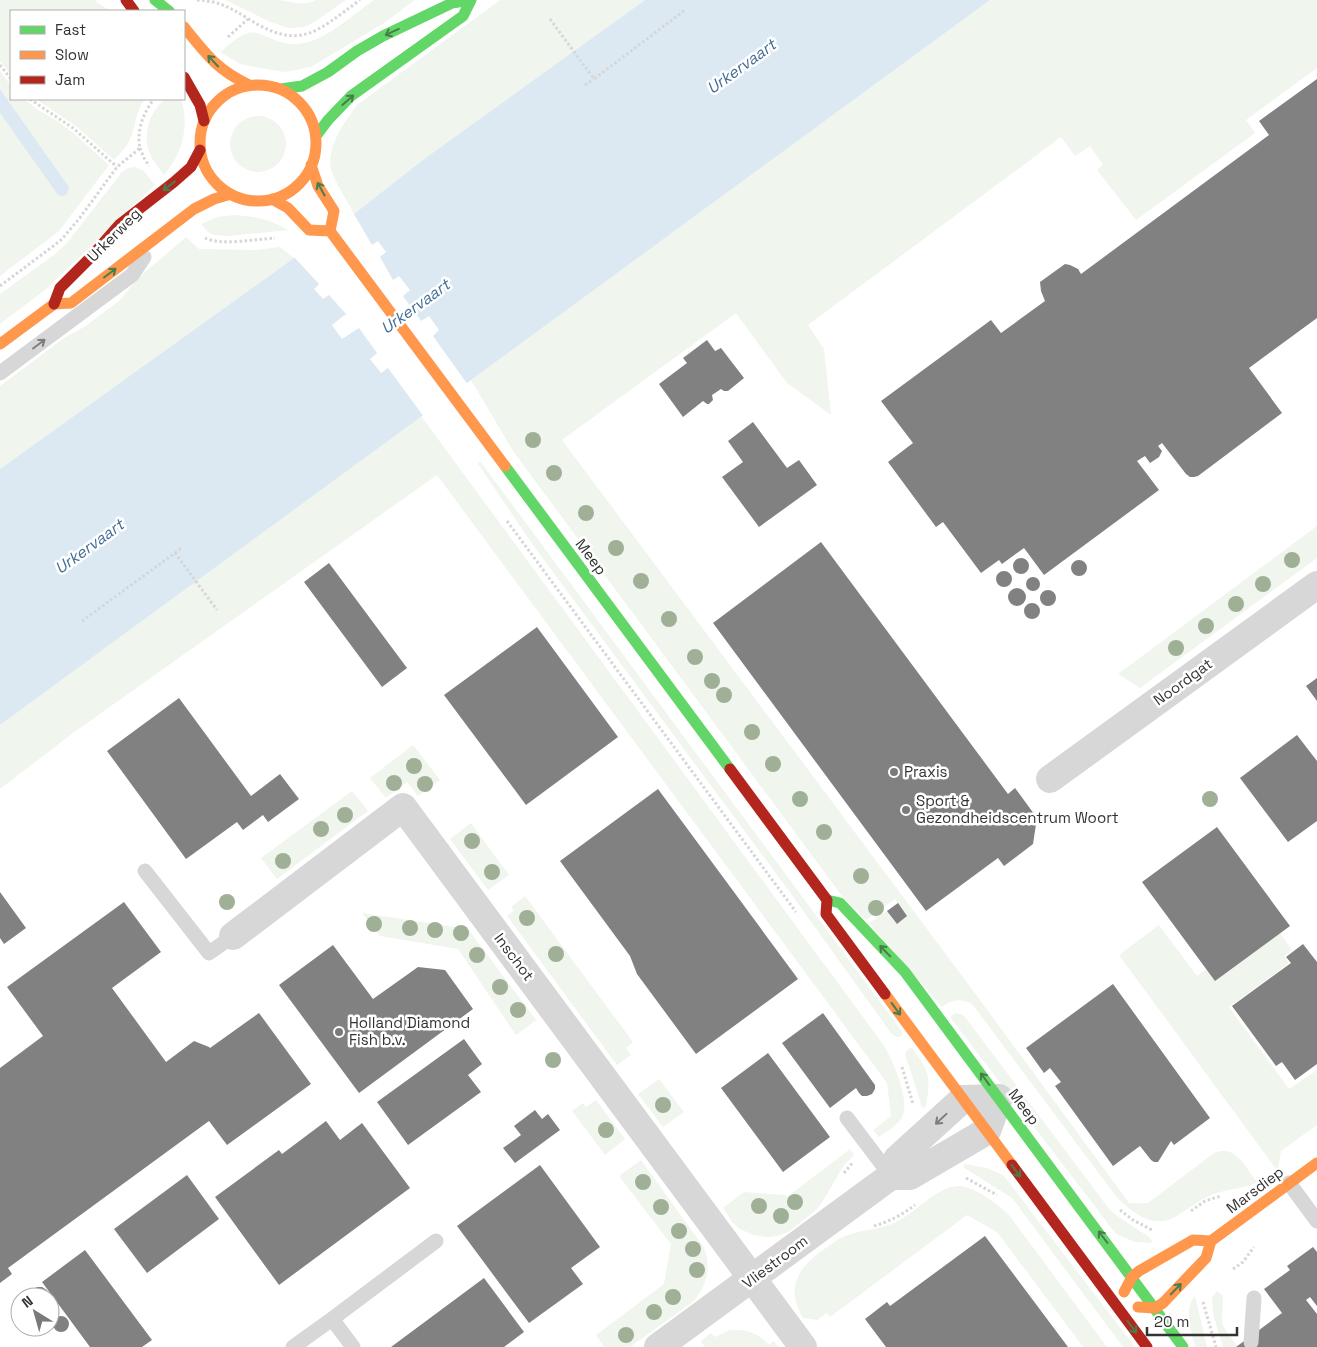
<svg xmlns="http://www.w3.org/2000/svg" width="1317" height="1347" font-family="'Space Grotesk',sans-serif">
<rect width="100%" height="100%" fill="#fff"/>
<path fill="#f0f5ed" d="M0 0H97L96 2 111 11H11V75L0 61Z
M225 0C242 0 260 0 277 0 291 1 303 7 316 0H346L313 23 304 27 289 28 273 23Z
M374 0H415L384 23 311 67 285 72 255 67 240 64 220 52C228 46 236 38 245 34 255 29 265 37 275 40 284 44 295 45 305 43 328 38 354 14 374 0Z
M500 0H645L424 159 354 214C347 200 337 186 332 172 324 150 345 121 357 105Z
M990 0H1317V68L1246 120 1255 133 1136 220 1097 170 1103 165 1090 146 1075 156 1061 137 808 325 824 349 831 415 787 383 736 313 562 440 980 1000 1129 1203H1148L1214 1153C1236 1144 1245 1167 1256 1181V1183C1243 1189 1225 1189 1211 1195 1197 1201 1187 1210 1175 1217 1152 1230 1130 1211 1115 1195L973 1005C962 998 952 999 942 1007L869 923 898 904 895 899 866 920 842 896 513 451 471 380Z
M0 71 11 86V99H24L38 110 56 120 76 135 109 165 59 231 0 276V112L69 187 0 89Z
M36 99H145C136 110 136 124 131 137 128 146 120 153 114 160L77 127Z
M165 99H181C190 125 182 155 164 175 160 169 154 163 151 156 141 136 149 113 165 99Z
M230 144a28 28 0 1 1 56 0a28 28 0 1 1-56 0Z
M134 167 143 170 155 185 45 290 0 324V294L55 254 67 243 122 172 128 168Z
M235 215C258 217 268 219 289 230L227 236 214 235 208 232 201 224 217 217Z
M186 237 199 249 255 250 280 247 294 258 0 469V386L64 338 84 327 119 301 138 278Z
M421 416 885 1047C893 1062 912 1103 901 1119 896 1126 886 1132 879 1137L873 1130 891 1116 887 1083 437 475 73 733 0 789V725Z
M480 461 903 1033 900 1037H896L891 1033 786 887 533 545 478 464Z
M1317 526V558L1140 688 1118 674Z
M413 745 440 780 418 796 407 782 386 798 370 778Z
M352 791 368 811 277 879 261 858Z
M471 823 509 875 488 890 450 839Z
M525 896 633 1042 626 1048 631 1055 617 1065 507 916 514 911 511 907Z
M362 913 468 929 536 1020 516 1035 458 949 380 936Z
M1272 922 1292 950 1284 956 1289 963 1229 1007 1289 1089 1317 1070V1125L1281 1151 1278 1168 1276 1169 1119 955 1159 925 1197 976Z
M955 1013 961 1014 965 1017 1110 1210 1120 1218 1148 1236 1152 1241 1151 1243 1135 1242 1116 1234 950 1017Z
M912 1047C916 1054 922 1061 925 1068 931 1080 928 1096 925 1108L922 1107 905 1054 907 1050Z
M659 1079 684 1112 663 1127 638 1094Z
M596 1100 625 1139 605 1155 572 1111 583 1103 586 1107Z
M850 1149 854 1155 844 1165 821 1204 815 1211 788 1232 777 1236 768 1237 753 1235 740 1229 733 1223 723 1208 744 1192 785 1195 787 1197Z
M641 1160 703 1246C712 1266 707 1285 694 1301L630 1347H604L596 1335 664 1284 671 1244 619 1176Z
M965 1164 987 1168 1004 1176 1135 1347H1123L1012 1198 966 1169 963 1166Z
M961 1186C977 1189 997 1203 1009 1215L1107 1347H1083L997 1232 967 1215 830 1317 827 1313 817 1320 803 1318C785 1288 798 1268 823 1250 829 1246 836 1240 843 1237 860 1229 879 1231 898 1221 919 1210 936 1186 961 1186Z
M1217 1291 1223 1296 1222 1322 1223 1326 1238 1347H1223L1213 1314 1212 1298Z
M1195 1296 1207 1347H1196C1190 1333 1184 1308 1195 1296Z
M730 1330C746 1329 758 1333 769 1345L774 1341 778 1347H705L701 1342 702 1340 711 1333 715 1337Z"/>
<path fill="#dde9f2" d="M645 0H990L0 725V469L294 258 354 214 424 159Z
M0 89 69 187 67 194 63 196 58 195 0 113Z"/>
<path fill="#fff" d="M354 214 372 245 378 241 386 252 380 257 393 280 399 276 410 290 403 296 421 321 429 316 439 330 433 336 468 385 424 417 388 368 381 373 370 359 377 353 359 328 342 339 332 325 346 314 329 295 323 299 314 289 319 284 294 257Z"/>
<path fill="#818181" d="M1317 79V318L1249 368 1282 413 1198 476 1194 477H1190L1186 474 1162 443 1158 446 1162 451 1159 457 1150 463 1145 456 1137 461 1159 490 1044 575 1024 548 1002 564 999 560 981 573 943 522 936 527 888 462 913 443 881 401 991 320 1001 333 1045 301 1041 291 1040 282 1065 264 1070 265 1078 269 1081 274 1269 135 1259 121Z
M707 340 715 351 721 348 744 378 728 391H724L721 389 712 395 713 400 709 404H707L703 401 683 417 659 384 687 363 683 358Z
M753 422 787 468 799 460 817 485 759 527 722 477 743 462 728 441Z
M821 542 1008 794 1015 788 1037 818 1033 844 1004 866 998 858 926 911 713 623Z
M1013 566a8 8 0 1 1 16 0a8 8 0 1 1-16 0Z
M1071 568a8 8 0 1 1 16 0a8 8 0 1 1-16 0Z
M329 563 407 668 382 687 304 582Z
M996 579a8 8 0 1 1 16 0a8 8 0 1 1-16 0Z
M1026 584a7 7 0 1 1 14 0a7 7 0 1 1-14 0Z
M1008 597a9 9 0 1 1 18 0a9 9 0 1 1-18 0Z
M1040 598a8 8 0 1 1 16 0a8 8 0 1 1-16 0Z
M1024 611a8 8 0 1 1 16 0a8 8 0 1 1-16 0Z
M537 627 618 737 526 805 444 695Z
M1317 678V701L1306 686Z
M179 698 251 796 280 774 299 799 268 822 263 815 243 830 237 822 186 859 107 751Z
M1297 735 1317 761V821L1288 842 1240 778Z
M658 789 798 979 696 1054 637 974 630 956 560 861Z
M1217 827 1290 926 1215 981 1142 882Z
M0 892 26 928 4 944 0 938Z
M124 902 161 952 112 988 166 1062 194 1041 209 1047 210 1048 259 1013 311 1084 227 1145 209 1121 8 1268 12 1274 0 1283V1068L43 1036 7 987Z
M898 903 907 916 897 924 887 911Z
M1303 944 1317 962V1064L1295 1080 1282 1062 1276 1066 1232 1006 1291 963 1286 957Z
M333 945 373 999 418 967 445 970 473 1009 359 1093 279 985Z
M1113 984 1210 1118 1174 1145 1171 1141 1158 1162H1154L1151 1160 1140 1146 1113 1166 1055 1086 1061 1082 1050 1068 1044 1073 1026 1048Z
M823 1013 875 1085V1089L872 1094 867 1096H862L859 1093 856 1088 830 1108 782 1043Z
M464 1039 482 1064 468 1075 481 1092 408 1145 377 1102Z
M768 1053 830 1137 783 1172 721 1088Z
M535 1110 542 1119 548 1114 560 1130 515 1163 503 1148 521 1135 514 1126Z
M326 1121 340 1140 362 1123 410 1188 279 1285 215 1197 279 1150 282 1154Z
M540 1165 600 1247 571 1268 583 1284 529 1323 457 1226Z
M187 1175 219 1219 147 1273 114 1229Z
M985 1236 1068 1347H886L865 1319 887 1302 890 1306Z
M1313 1247 1317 1252V1306L1310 1297 1306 1300 1317 1314V1347H1236L1282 1313 1264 1289 1290 1270 1287 1266Z
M85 1250 152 1340 142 1347H90L42 1282Z
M484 1278 524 1332 504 1347H391Z
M37 1287H42L47 1290 48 1297H31L32 1290Z
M53 1324a8 8 0 1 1 16 0a8 8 0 1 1-16 0Z"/>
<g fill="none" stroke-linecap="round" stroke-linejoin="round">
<path stroke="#d6d6d6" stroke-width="3" stroke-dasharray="2.5 2.5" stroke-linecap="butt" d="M197 0C219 1 229 7 247 18 300 52 316 32 360 0
M550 19 594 79 685 10
M228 37 248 19
M0 65 11 79
M585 85 594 79
M30 99 46 110 73 128 117 167
M140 148 144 158 149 166
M205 238C221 246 257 239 275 238
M0 286 52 247 61 240 79 219 117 167 140 148C136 130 144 112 154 99
M507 521 796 912
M175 553 183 547
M82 621 175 553 217 610
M902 1067 913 1104
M844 1173 853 1162
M966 1178 997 1195
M1120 1210 1133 1220 1152 1230
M1191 1211 1205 1201 1221 1196
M874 1226C889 1222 903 1214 915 1205
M1233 1269 1243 1262 1254 1247
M1203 1302 1216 1347"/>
<path stroke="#d7d7d7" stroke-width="15" d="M0 373 132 275 144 257
M145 871 209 953 233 936
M847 1118 891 1176
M1289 1183 1317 1221
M332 1319 353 1347
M1251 1342 1254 1298
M293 1347 332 1319 436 1241"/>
<path stroke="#d7d7d7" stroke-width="28" d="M1050 779 1317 585
M233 936 403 807 803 1347
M658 1347 891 1176H910L987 1131 999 1098 963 1099 897 1159 891 1176"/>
<path stroke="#63d668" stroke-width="11" d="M155 0 169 11
M281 89 302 86 328 72 357 51 383 36 452 3 471 0
M316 136 328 120 351 96 463 16 471 0
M505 466 730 769
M827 900 840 903 905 972 1183 1347"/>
<path stroke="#ff974d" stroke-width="11" d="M184 27C206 54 217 70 249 85
M200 143a58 58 0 1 1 116 0a58 58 0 1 1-116 0Z
M311 165 318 186 334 211 330 231
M272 199 288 208 309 230 330 231 505 466
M0 344 54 304 71 303 194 209 214 199 231 194
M885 994 1012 1165
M1124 1292 1132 1277 1139 1271 1193 1240 1211 1241
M1138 1307 1155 1308 1163 1303 1206 1258 1211 1241 1317 1163"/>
<path stroke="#b3261e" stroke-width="11" d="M126 0 134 11
M184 77 200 105 204 121
M54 304 60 288 90 258 120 224 174 182 191 167 200 150
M730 769 827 900 826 914 885 994
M1012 1165 1147 1347"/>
</g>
<g fill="#9fb096">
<circle cx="533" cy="440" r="8"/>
<circle cx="554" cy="473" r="8"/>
<circle cx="586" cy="513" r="8"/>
<circle cx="616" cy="548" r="8"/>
<circle cx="1292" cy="560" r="8"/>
<circle cx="641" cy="581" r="8"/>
<circle cx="1263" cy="584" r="8"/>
<circle cx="1236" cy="604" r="8"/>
<circle cx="669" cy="619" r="8"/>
<circle cx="1206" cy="626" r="8"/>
<circle cx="1176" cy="648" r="8"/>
<circle cx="695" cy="657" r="8"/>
<circle cx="712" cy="681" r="8"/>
<circle cx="724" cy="695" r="8"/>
<circle cx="752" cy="732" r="8"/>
<circle cx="773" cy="764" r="8"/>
<circle cx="414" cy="766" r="8"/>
<circle cx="394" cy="783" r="8"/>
<circle cx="425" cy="784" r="8"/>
<circle cx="800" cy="799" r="8"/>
<circle cx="1210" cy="799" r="8"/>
<circle cx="345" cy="815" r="8"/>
<circle cx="321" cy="829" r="8"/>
<circle cx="824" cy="832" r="8"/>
<circle cx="472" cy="841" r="8"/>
<circle cx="283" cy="861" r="8"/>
<circle cx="492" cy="872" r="8"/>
<circle cx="861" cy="876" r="8"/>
<circle cx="227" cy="902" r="8"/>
<circle cx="876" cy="908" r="8"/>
<circle cx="527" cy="918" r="8"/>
<circle cx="374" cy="924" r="8"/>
<circle cx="410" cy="928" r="8"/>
<circle cx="435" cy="930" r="8"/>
<circle cx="461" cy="933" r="8"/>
<circle cx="556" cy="954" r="8"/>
<circle cx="477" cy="955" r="8"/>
<circle cx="500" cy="987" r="8"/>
<circle cx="518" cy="1010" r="8"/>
<circle cx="553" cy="1060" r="8"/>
<circle cx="663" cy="1105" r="8"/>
<circle cx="606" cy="1130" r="8"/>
<circle cx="643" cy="1182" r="8"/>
<circle cx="795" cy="1202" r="8"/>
<circle cx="759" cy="1206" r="8"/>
<circle cx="661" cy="1207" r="8"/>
<circle cx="781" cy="1216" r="8"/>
<circle cx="679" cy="1231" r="8"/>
<circle cx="693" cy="1249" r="8"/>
<circle cx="697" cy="1270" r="8"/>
<circle cx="673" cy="1297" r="8"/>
<circle cx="654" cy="1312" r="8"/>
<circle cx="626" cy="1335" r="8"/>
</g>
<defs><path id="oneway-shaft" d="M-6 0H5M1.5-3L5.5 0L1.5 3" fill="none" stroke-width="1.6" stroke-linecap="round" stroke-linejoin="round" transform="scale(1.25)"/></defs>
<g stroke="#497c4b">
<use href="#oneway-shaft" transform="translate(392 32) rotate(155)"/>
<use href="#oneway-shaft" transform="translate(213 61) rotate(-133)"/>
<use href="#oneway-shaft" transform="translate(348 100) rotate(-41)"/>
<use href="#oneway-shaft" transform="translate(169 186) rotate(142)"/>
<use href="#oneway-shaft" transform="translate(321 189) rotate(-119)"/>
<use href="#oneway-shaft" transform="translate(110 273) rotate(-37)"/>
<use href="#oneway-shaft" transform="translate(885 951) rotate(-134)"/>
<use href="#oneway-shaft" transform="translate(896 1009) rotate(54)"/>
<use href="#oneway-shaft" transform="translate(985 1079) rotate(-126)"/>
<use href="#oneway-shaft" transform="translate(1016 1171) rotate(54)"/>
<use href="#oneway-shaft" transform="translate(1103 1237) rotate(-127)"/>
<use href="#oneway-shaft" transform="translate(1176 1289) rotate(-46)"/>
<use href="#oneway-shaft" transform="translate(1132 1327) rotate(53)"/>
</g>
<g stroke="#7d7d7d">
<use href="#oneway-shaft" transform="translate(39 344) rotate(-37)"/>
<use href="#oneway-shaft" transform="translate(941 1119) rotate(137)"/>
</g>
<g fill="#7a7a7a" stroke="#fff" stroke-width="2">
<circle cx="894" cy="772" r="5"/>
<circle cx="906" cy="810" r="5"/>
<circle cx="339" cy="1032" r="5"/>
</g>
<g text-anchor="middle" stroke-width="5" stroke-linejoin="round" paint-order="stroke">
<g font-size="15" fill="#333" stroke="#fff">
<text transform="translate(114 235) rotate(-45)" y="5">Urkerweg</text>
<text transform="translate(591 557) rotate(53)" y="5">Meep</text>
<text transform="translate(1183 682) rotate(-36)" y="5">Noordgat</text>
<text transform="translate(514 957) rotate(53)" y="5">Inschot</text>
<text transform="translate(1024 1107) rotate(53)" y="5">Meep</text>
<text transform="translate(1255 1190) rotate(-37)" y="5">Marsdiep</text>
<text transform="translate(775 1262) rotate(-37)" y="5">Vliestroom</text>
</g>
<g font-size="15" fill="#333" stroke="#fff" text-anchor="start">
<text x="904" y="777">Praxis</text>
<text x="916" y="806">Sport &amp;<tspan x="916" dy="17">Gezondheidscentrum Woort</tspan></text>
<text x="349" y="1028">Holland Diamond<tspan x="349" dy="17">Fish b.v.</tspan></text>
</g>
<g font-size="16" font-style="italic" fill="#406c95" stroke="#fff">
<text transform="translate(741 66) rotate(-36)" y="6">Urkervaart</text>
<text transform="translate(415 306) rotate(-36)" y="6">Urkervaart</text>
<text transform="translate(89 546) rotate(-36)" y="6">Urkervaart</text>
</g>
</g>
<rect x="10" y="10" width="175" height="90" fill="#ffffff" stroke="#adadad"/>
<rect x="20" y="26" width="25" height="8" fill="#63d668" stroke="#adadad"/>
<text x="55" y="35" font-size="15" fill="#333333">Fast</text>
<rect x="20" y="51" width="25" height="8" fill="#ff974d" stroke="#adadad"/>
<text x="55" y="60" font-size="15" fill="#333333">Slow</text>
<rect x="20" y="76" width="25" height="8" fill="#b3261e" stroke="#adadad"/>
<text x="55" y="85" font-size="15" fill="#333333">Jam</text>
<g transform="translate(35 1312) rotate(323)"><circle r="24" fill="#ffffff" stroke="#adadad"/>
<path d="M0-4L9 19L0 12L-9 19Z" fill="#7a7a7a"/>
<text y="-8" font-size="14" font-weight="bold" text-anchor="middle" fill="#333333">N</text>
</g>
<path d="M1147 1327v8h90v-8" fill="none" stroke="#333333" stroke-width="2.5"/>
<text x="1154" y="1327" font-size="15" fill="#333333" stroke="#ffffff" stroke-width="4" paint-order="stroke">20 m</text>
</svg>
